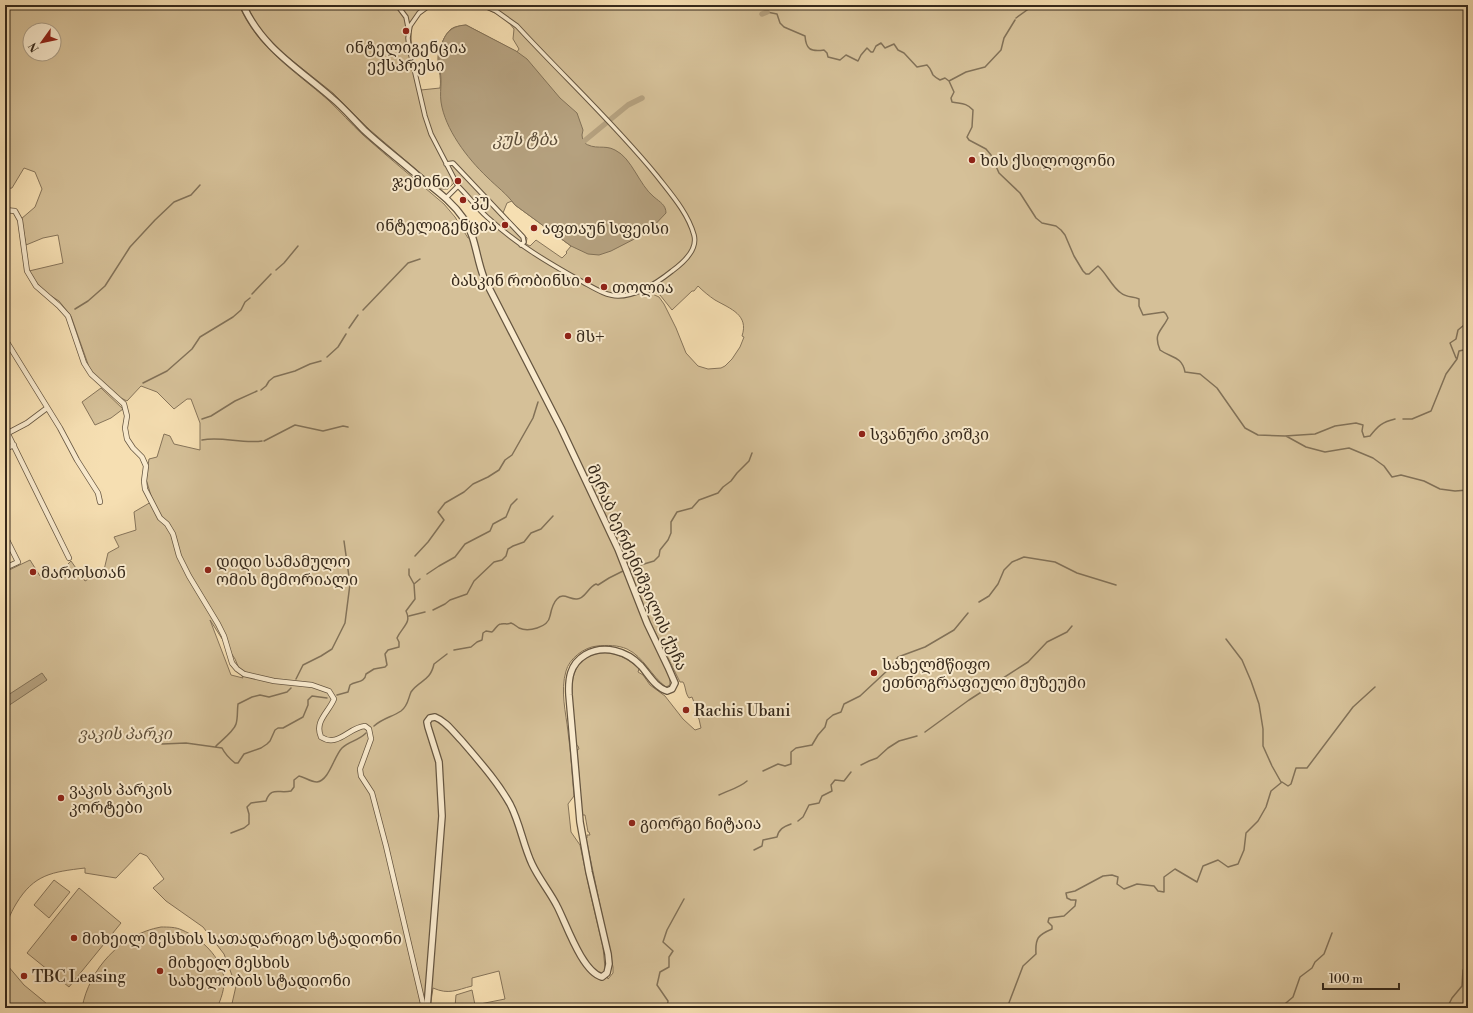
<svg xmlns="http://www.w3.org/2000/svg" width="1473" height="1013" font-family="'Libre Bodoni','Noto Serif Georgian',serif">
<rect width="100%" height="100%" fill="#f6dfb2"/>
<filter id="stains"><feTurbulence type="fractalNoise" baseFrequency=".005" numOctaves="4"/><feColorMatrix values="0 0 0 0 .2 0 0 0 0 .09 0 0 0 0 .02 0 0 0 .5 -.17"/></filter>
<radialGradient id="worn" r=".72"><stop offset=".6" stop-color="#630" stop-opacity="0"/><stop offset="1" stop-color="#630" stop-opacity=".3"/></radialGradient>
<path fill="#d5c098" stroke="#86745a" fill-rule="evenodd" d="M5 5H239C257 48 295 71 328 100 340 111 351 124 363 135 389 158 417 181 444 204L455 217 468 238 477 236V233L485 226 491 230 495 226 454 183 448 189H439L370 130 333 93 284 54 264 34 253 18 247 5H434C426 10 416 16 412 26 408 40 417 76 421 90L440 88C442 77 437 66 438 56 440 47 444 35 451 29 455 26 461 26 466 25L517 52 519 49 513 39 514 29C505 16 489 9 474 5H1468V1008H450L455 1007 456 995 472 990 475 1005 505 999 499 971 472 978V986C456 990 449 995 433 988L430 1008H231L236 986 224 954 203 927 166 901 153 888 164 879 147 856 140 853 116 878 85 873V868C52 872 34 874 16 904 10 914 6 924 5 936V572L30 560 40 576 62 570 71 561 85 581 104 570 108 553 119 547 114 537 136 530 134 512 151 502 152 499 146 479 149 459 157 457 164 434 170 436 174 444 200 450V423L191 399H187L174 409 157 392 141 386 127 401 121 398 94 375 89 367 71 316 59 301 45 292 31 276 29 271 63 263 58 235 43 238 26 245 21 219 35 207 42 189 35 172 24 168 12 188 5 189ZM30 30H54V54H30ZM512 201 515 205 571 246 566 252 567 253 562 258 536 240 530 246 526 244 527 238 503 213 507 203ZM698 286C703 291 709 296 715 300 731 309 749 315 742 336L744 337 740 347 732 359 725 366 721 368 708 369 698 366 686 353 676 328 664 304 659 297 648 292 649 289 660 295 672 310 692 291H694ZM637 589 651 624 680 682H683C686 687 685 693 689 698L692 697 697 710 694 712 699 719 701 728 695 730 683 719 665 696 650 685 643 675 638 672 639 669C629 659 615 651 600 653 568 658 571 687 573 712 574 723 575 734 576 745L578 746 579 749 577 750 582 815H585L588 832H589L590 835H587V838H586L613 967V973L608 979 605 968 603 947 590 892 580 845 571 832 568 804 574 796C572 774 571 753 568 732 566 713 560 691 566 671 569 659 584 647 597 646 607 645 618 645 627 649 644 657 651 676 666 687L670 685C671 670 660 657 654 644 646 628 639 611 633 595ZM210 620 235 659 243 678 231 675Z
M101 388 123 409 111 418 95 425 82 402Z
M54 880 70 892 49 918 34 905Z
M79 888 121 923 69 987 27 953Z
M161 927C168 927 176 927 182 930 201 938 221 957 224 978 225 988 221 999 217 1008H82C89 969 121 934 161 927Z
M5 942 8 966 24 985 52 1008H24L5 1004Z"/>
<path fill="#b5a17f" stroke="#827157" d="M466 25 516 51 527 59 560 98 577 113 583 130 582 135 583 142C595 151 604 144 615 150 632 158 639 185 654 197 660 202 666 205 666 213L648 232 611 251 599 255 588 254 571 246 515 205C506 193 497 187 487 177 467 158 445 129 441 102 440 95 441 88 441 81 441 70 437 61 440 50 444 35 449 26 466 25Z
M42 673 47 680 5 708V697Z"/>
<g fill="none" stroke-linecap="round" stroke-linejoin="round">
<path stroke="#827157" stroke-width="1.5" d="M5 9 13 5
M767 12 777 14 780 23 784 27 805 36C806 49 810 52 824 50L827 53 828 57 840 60 846 55 858 61 861 55 867 48 871 52H873L876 46 881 43 885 48 894 44 898 50 904 53 917 67 927 65C931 69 931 71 933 75 935 77 938 79 940 80L945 78 949 81 954 92 951 98 952 102C960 104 966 102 973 110L972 127 967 137 969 140 986 149 991 155 999 173 1020 193 1036 218 1042 223 1056 226 1061 230 1065 235 1074 256 1083 271 1086 274H1089L1098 266C1107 274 1112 287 1121 293 1127 298 1134 296 1139 299V306L1143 315 1164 312 1166 314 1168 318C1161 332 1153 333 1160 350 1171 358 1182 356 1185 372L1200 374 1217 388 1245 428 1258 435 1285 436 1315 434 1335 426 1356 423 1363 425 1362 431 1364 437 1370 436C1378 426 1382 422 1395 419
M1016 18 1034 5
M949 81 966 72 985 67 1001 50 1004 38 1015 20
M276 270 284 263 298 246
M252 294 271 274
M75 309 88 301 105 286 130 247 155 220 174 202 191 195 200 185
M363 310 408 263 420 259
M349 328 358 315
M327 357 338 347 346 334
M1456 358 1450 343 1456 339 1458 330 1464 325V311L1468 294
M143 383 167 371 192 349 200 337 233 317 241 310 245 302 250 298
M261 390 266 386 269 381 274 377 295 371 310 364 321 361
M202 419 211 416 235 401 257 391
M1403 419H1412L1431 411 1446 374 1457 359 1459 351 1468 349
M1286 436 1306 447 1325 452 1349 448 1373 458 1384 466 1392 477 1401 475 1424 481 1440 489 1455 491 1468 490
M202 440C222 436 241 444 262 441
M264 441 295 425 323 431 343 426 348 427
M415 556 428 542 444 520 438 512 445 503 464 492 473 484 488 477 499 470 505 460 512 455 533 418 538 402
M634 567 654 561 659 556 660 550 668 540 671 533V522L677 512 692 508 699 500 718 493 723 487 731 481 737 473 749 461 752 453
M427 574 439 566 455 557 465 544 490 531 493 524 506 517 511 505 517 499
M414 584 420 579
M979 602 989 596 998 584 1004 570 1012 562 1024 557 1055 562 1077 573 1116 585
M433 610 445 604 450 600 467 594 474 581 494 562 502 560 506 556 508 549 513 546 524 542 531 533 541 529 553 516
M409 616 425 612
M1226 639 1242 660 1251 681 1259 704 1263 729V746L1272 766 1281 782
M454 650 471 647 477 642 482 640 483 633 486 631 492 632C495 630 497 624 501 624 505 623 507 625 511 623 514 624 516 626 519 628 528 632 548 628 550 616 551 611 553 603 557 599 563 592 570 600 577 599 585 599 588 587 596 584L598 585 609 578 623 571
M296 679 303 665 321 656 332 649 345 623 350 584 344 541
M337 695 348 692 350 685C356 681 365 683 366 674L374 669 385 667 387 665 385 654 388 650 399 647V642L397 638C402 627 412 623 406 611L415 599 414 584 409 575V569
M374 726C383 718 392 717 401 711 408 706 408 699 411 692 419 680 430 682 434 664L447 654
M925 732 969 700 1028 662 1047 642 1067 632 1072 626
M162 744 186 743 222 748C225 754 230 759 235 763H238L244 754 261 748 267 744 270 741 275 730 278 728H283L303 717 308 705V700L312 696 327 698
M216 746C221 741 234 731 236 724 238 718 237 711 238 704L252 697 260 695 269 697 287 692 291 688
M861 765 869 761 877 758 888 748 899 741 917 736
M763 771 778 764 785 766 791 764V752L796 748 812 745 818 735 825 727 827 720 833 715 841 712 844 704 860 696 889 669 898 657 925 647 954 630 968 613
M719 795C729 790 739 788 747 781
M798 821 803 817 809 805 819 803 822 796 832 791 831 785 835 780 844 781 851 772
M231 833 244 828 249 824V814L247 807 251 803 266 801C271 786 279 794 291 791L294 787V780L299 776C305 777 310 782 317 782 329 781 334 756 342 748 349 741 358 741 366 733
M754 850 762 846 763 840 777 837C779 829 783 827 791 824
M667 1008 668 1001 657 985 660 972 669 967V957L673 951 663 942 667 930 684 899
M1007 1008 1023 966 1036 954C1035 938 1038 935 1052 929V926L1048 922 1049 918 1064 916 1075 906 1076 900H1071L1067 898 1066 893 1075 891 1103 876 1112 875 1118 877 1117 884 1124 889 1137 884 1154 886 1158 891 1164 892V877L1175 869 1197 882 1203 866 1218 860 1228 867 1238 864 1244 850 1246 833 1258 821 1266 807 1271 791 1282 782 1288 786 1291 784 1296 768H1307L1353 707 1375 687
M1280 1008 1293 997 1300 977 1312 968 1315 962 1324 954 1332 933
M1447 1008 1452 998 1462 986 1463 970 1468 969"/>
<path stroke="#b5a17f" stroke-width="5.5" d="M762 14 767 12
M583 142 628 105 642 98"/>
<defs>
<path id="pedestrian" d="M397 5 406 17 409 32
M430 5 419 13 410 26 408 38 409 47 425 116 431 134 458 186 446 198
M446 164 453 163 523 237 524 242 521 245
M458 186C468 196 477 208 487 217 515 243 547 262 579 280 591 286 605 296 618 296 638 296 657 283 672 271 683 263 698 250 694 235 688 213 671 194 657 176 614 123 564 77 517 26L496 11 482 5"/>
<path id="minor" d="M5 210 15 211 20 220 27 271 36 286 59 306 68 316 84 363 91 374 124 404 127 416 125 428 127 439 133 448 142 457 146 466 144 481 145 489 160 518 167 524 173 534 179 556 189 576 218 624 224 636 232 663 237 669 244 674 274 681 312 685 329 691 334 699C329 712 314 721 321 737 338 748 349 727 365 726L369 729 371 739 360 769 361 776 372 793 386 846 424 1008
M5 339 60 428 77 460 98 493 100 502
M5 428 69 558
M8 433 27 423 47 408
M5 449 14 445
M5 536 18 562 5 568"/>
<path id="tertiary" d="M243 5C262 48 298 68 332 98 344 108 353 119 364 130 381 146 400 160 417 175 434 189 451 200 464 219 476 237 476 258 484 278L561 428 618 549 647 623 668 667 675 683 672 689 667 691C655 687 649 675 641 666 627 651 604 644 585 655 570 664 568 679 569 695L580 822 589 872 608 954 609 964 607 973 602 977C582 972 566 923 557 906 550 892 539 879 532 864 523 845 520 823 510 804 497 781 479 761 462 741 454 733 446 721 435 717L430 718 427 722 428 727 439 762 442 816 427 1008"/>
</defs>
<use href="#pedestrian" stroke="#665641" stroke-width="5.5"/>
<use href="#minor" stroke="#665641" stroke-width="6"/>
<use href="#tertiary" stroke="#665641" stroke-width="8"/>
<use href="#pedestrian" stroke="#f9eacd" stroke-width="3.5"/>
<use href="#minor" stroke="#f9eacd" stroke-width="4.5"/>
<use href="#tertiary" stroke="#f9eacd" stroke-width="5.5"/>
</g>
<g fill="#8f2418" stroke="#f9eacd" stroke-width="1.5">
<circle cx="406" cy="31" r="4"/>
<circle cx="972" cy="160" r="4"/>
<circle cx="458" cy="181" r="4"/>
<circle cx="463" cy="200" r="4"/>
<circle cx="505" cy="225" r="4"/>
<circle cx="534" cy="228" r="4"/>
<circle cx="588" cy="280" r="4"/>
<circle cx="604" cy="287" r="4"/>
<circle cx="568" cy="336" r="4"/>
<circle cx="862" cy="434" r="4"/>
<circle cx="208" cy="570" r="4"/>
<circle cx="33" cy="572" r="4"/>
<circle cx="874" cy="673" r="4"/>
<circle cx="686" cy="710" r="4"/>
<circle cx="61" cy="798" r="4"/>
<circle cx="632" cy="823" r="4"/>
<circle cx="74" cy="938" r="4"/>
<circle cx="160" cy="971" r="4"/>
<circle cx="24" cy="976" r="4"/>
</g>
<g text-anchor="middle" stroke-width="4" stroke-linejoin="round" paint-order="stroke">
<g font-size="16" fill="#36291b" stroke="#f9eacd" text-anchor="start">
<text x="406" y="53" text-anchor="middle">ინტელიგენცია<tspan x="406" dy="18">ექსპრესი</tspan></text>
<text x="980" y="166">ხის ქსილოფონი</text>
<text x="450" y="187" text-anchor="end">ჯემინი</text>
<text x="471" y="206">კუ</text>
<text x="497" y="231" text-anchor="end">ინტელიგენცია</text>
<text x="542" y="234">აფთაუნ სფეისი</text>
<text x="580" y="286" text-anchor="end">ბასკინ რობინსი</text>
<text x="612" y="293">თოლია</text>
<text x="576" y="342">მს+</text>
<text x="870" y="440">სვანური კოშკი</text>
<text x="216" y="567">დიდი სამამულო<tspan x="216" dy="18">ომის მემორიალი</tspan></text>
<text x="41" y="578">მაროსთან</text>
<text x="882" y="670">სახელმწიფო<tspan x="882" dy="18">ეთნოგრაფიული მუზეუმი</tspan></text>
<text x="694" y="716">Rachis Ubani</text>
<text x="69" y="795">ვაკის პარკის<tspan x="69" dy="18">კორტები</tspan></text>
<text x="640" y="829">გიორგი ჩიტაია</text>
<text x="82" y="944">მიხეილ მესხის სათადარიგო სტადიონი</text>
<text x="168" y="968">მიხეილ მესხის<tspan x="168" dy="18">სახელობის სტადიონი</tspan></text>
<text x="32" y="982">TBC Leasing</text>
</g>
<g font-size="16" fill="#36291b" stroke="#f9eacd">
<text transform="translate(638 567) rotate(66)" y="6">მერაბ ბერძენიშვილის ქუჩა</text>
</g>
<g font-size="16" font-style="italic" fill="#5e4f3a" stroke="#f9eacd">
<text x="125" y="739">ვაკის პარკი</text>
</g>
<g font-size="17" font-style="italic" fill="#5c4d39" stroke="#f9eacd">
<text x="525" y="145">კუს ტბა</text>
</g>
</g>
<rect width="1473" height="1013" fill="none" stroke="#f6dfb2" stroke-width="20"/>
<rect x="6" y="6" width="1461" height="1001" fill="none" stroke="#36291b" stroke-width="2"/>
<rect x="10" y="10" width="1453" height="993" fill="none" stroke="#36291b"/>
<g transform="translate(42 42) rotate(237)"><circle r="19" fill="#f9eacd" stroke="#ab9d86"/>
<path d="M0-3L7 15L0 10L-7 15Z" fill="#8f2418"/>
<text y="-6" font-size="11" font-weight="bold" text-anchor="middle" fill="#36291b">N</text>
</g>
<path d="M1323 983v6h76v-6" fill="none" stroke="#36291b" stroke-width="2"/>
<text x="1329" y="983" font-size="12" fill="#36291b" stroke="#f9eacd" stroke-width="3" paint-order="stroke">100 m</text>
<rect width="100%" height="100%" filter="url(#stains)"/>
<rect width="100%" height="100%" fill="url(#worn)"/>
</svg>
